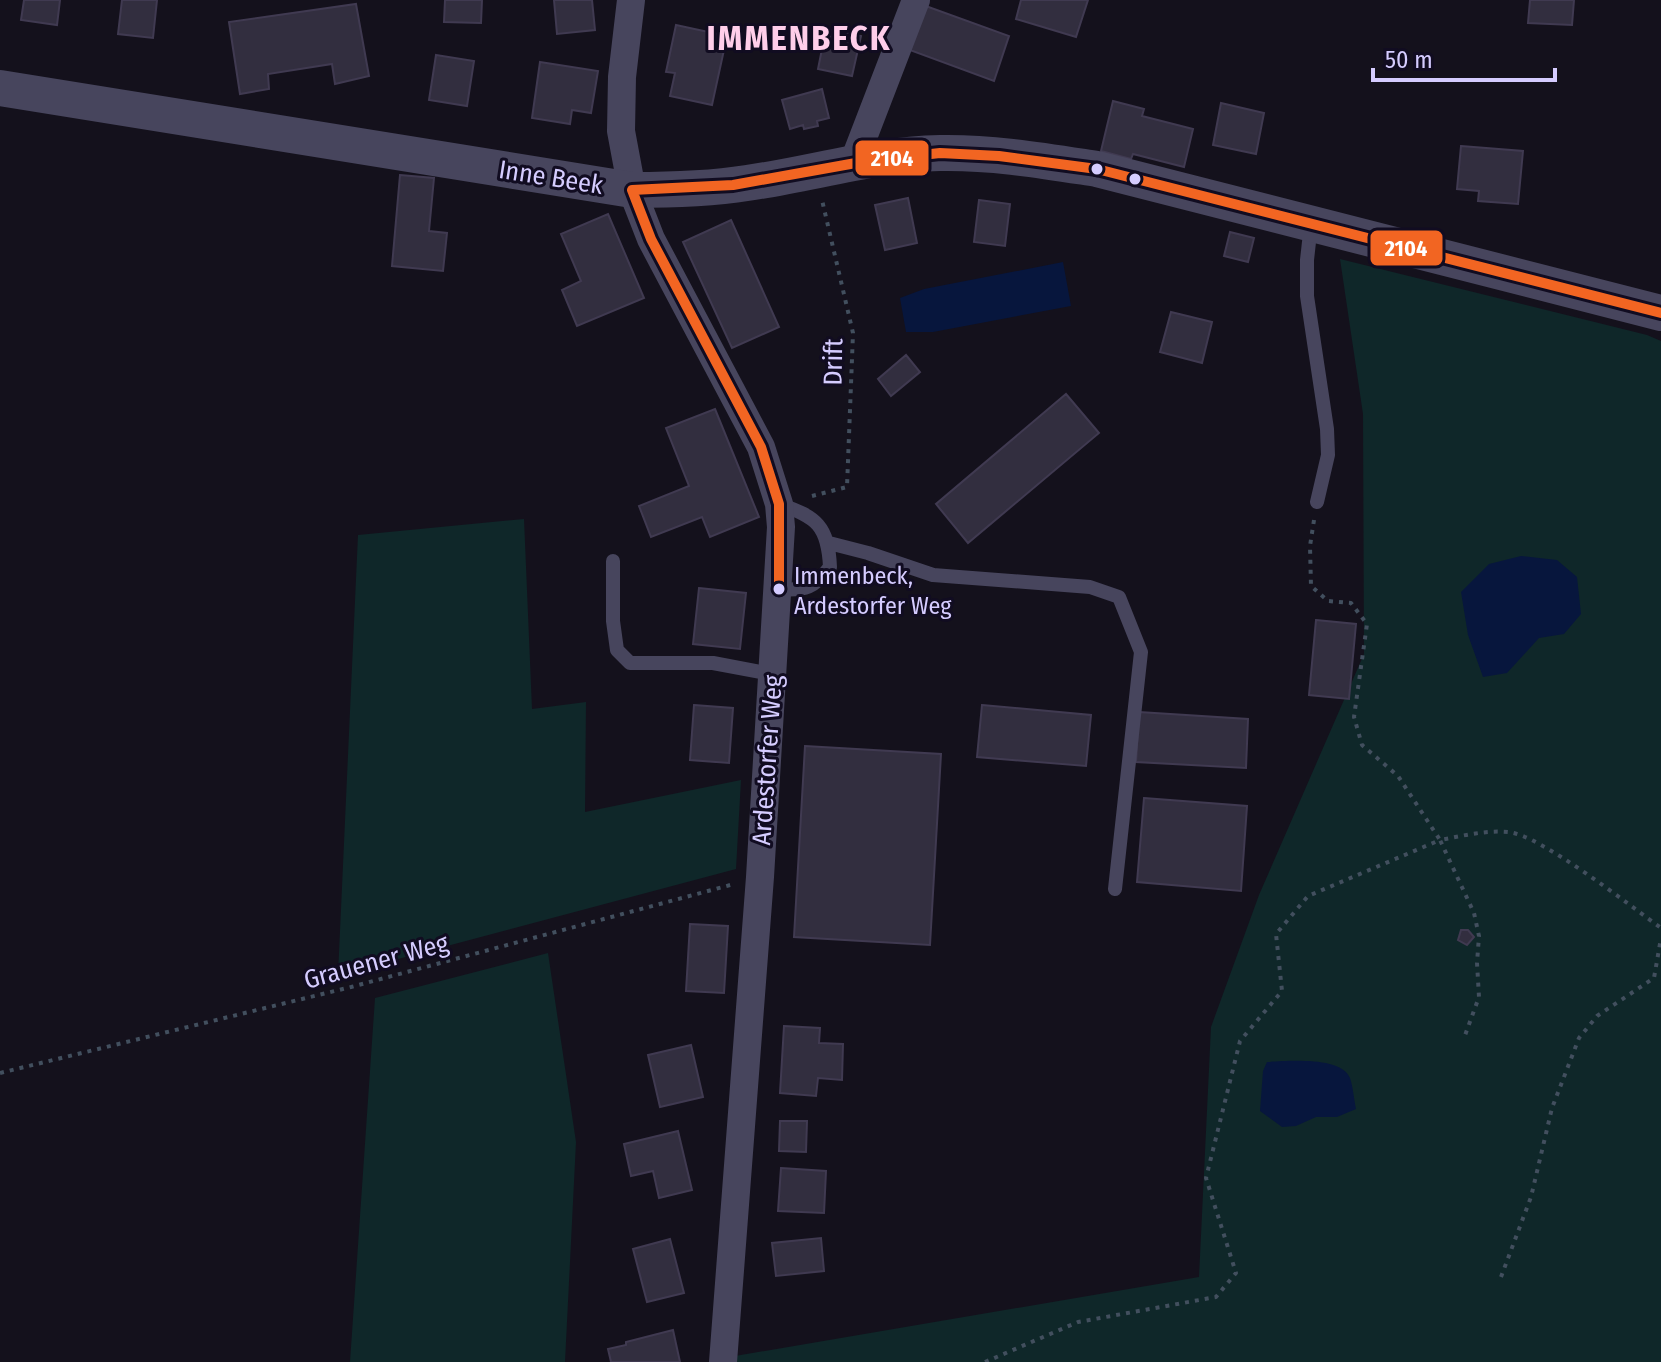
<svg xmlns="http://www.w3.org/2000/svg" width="1661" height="1362" font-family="'Fira Sans Condensed',sans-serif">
<rect width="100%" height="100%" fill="#14111c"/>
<path fill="#0f2729" d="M1340 259 1647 335 1661 341V1362H734L735 1356 1199 1277 1211 1027 1259 895 1364 654 1363 414Z
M524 519 532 709 586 702 585 812 741 780 736 869 338 975 358 535Z
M548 953 576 1142 565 1362H350L375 998Z"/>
<path fill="#07163d" d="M1063 262 1071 306 933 332H906L900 298 924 289Z
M1521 556 1557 560 1577 577 1581 614 1564 634 1539 638 1507 673 1483 677 1468 635 1461 592 1489 564Z
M1267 1062C1287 1061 1341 1056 1350 1078 1353 1087 1354 1099 1356 1109L1337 1117H1316L1296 1126 1282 1127 1260 1111 1263 1071Z"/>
<path fill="#322e3f" stroke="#403a51" stroke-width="2" d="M24 0H60L57 25 21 20Z
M122 0H157L153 38 118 34Z
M445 0H482L481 23 444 22Z
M554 0H592L595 30 557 34Z
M1021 0H1088L1076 37 1016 19Z
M1530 0H1574L1572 25 1528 23Z
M356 4 369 76 335 84 332 64 268 74 269 89 240 94 229 22Z
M923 5 1009 36 994 81 907 49Z
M676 25 727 36 712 105 670 96 675 73 666 72Z
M826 29 861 36 852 76 818 69Z
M436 55 474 61 467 106 429 100Z
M540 62 598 71 591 113 572 110 570 124 532 118Z
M822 89 829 118 817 121 818 126 804 129 803 125 790 129 782 100Z
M1113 101 1144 109 1142 116 1193 129 1184 167 1133 154 1131 159 1101 151Z
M1221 103 1264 113 1256 154 1213 145Z
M1461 146 1523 151 1518 204 1478 201 1479 191 1457 189Z
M400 175 434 178 429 231 447 233 443 271 392 266Z
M908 198 917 243 885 250 875 205Z
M979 200 1010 204 1005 246 974 242Z
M608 214 644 298 577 326 562 290 581 281 561 234Z
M731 220 779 327 732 348 683 242Z
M1230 232 1254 238 1248 262 1224 256Z
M1171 312 1212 322 1202 363 1160 352Z
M906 355 920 372 891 396 878 379Z
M1066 394 1099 433 968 543 936 504Z
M715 409 759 517 710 537 702 517 651 537 639 506 689 486 666 428Z
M699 588 746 593 740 649 693 644Z
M1316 620 1356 624 1349 699 1309 695Z
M694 705 733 708 729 763 690 760Z
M982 705 1091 715 1086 766 977 757Z
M1139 712 1248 719 1246 768 1136 762Z
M805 746 941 754 930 945 794 937Z
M1144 798 1247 806 1241 891 1137 882Z
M690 924 728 926 724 993 686 991Z
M1461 930H1468L1474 937 1467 945 1458 940Z
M784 1026 820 1028 819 1043 843 1044 842 1080 818 1078 816 1096 780 1093Z
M691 1045 703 1097 660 1107 648 1055Z
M780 1121H807L806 1152 779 1151Z
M678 1131 692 1190 659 1198 653 1171 631 1176 624 1144Z
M781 1168 826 1171 824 1213 778 1211Z
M821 1238 824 1271 776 1276 772 1243Z
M670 1239 684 1293 647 1302 633 1249Z
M673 1330 680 1362H611L608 1349 626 1345V1342Z"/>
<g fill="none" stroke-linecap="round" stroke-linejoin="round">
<path stroke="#424f5e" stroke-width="4" stroke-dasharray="4 6" stroke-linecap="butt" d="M812 496 847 487 853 333 822 200
M1314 520 1310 546 1311 586 1328 601 1351 603 1367 624 1354 717 1362 745 1398 776 1440 840C1462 836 1485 830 1508 832 1539 834 1632 907 1661 928
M0 1073 351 987 734 884
M1501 1277 1531 1197 1552 1108 1579 1038 1597 1016 1654 978 1661 938
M985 1362 1078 1322 1216 1297 1236 1273 1206 1178 1240 1041 1282 991 1276 934 1308 896 1440 840 1474 913 1479 936 1477 963 1479 997 1464 1038"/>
<path stroke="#47455d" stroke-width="14" d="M1311 224 1307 260V296L1327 429 1328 455 1317 502
M779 504C817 517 828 526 830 567 814 588 806 591 779 589
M829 543 868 553 933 575 1090 587 1119 597 1141 652 1115 889
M613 561V621L617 650 630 663H713L772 674"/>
<path stroke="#47455d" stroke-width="28" d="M631 0 622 77 621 131 632 190 651 239 761 447 779 504 781 527 760 877 723 1362
M854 161 916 0"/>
<path stroke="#47455d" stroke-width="36" d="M0 88 632 190C670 190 709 189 747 183 812 174 874 154 940 153 993 152 1045 161 1097 169L1661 313"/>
<defs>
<path id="bus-1" d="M632 190 733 185 867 161 940 153 999 156 1097 169 1661 313
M632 190 651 239 761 447 779 504V589"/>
</defs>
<use href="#bus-1" stroke="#110c21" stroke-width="16"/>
<use href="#bus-1" stroke="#f26522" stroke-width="10"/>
</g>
<g fill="#d5ccff" stroke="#110c21" stroke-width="3">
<circle cx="1097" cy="169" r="7"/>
<circle cx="1135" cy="179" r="7"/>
<circle cx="779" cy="589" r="7"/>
</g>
<g text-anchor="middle" stroke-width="6" stroke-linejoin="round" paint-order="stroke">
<g font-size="24" fill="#d5ccff" stroke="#110c21" text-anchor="start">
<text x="794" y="584">Immenbeck,<tspan x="794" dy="30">Ardestorfer Weg</tspan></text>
</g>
<g font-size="26" fill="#d5ccff" stroke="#110c21">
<text transform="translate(551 177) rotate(9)" y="9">Inne Beek</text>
<text transform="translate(833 362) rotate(-89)" y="9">Drift</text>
<text transform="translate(767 760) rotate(-86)" y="9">Ardestorfer Weg</text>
<text transform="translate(376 961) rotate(-15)" y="9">Grauener Weg</text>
</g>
<g font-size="34" font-weight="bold" letter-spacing="2" fill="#ffceea" stroke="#110c21">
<text x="799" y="50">IMMENBECK</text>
</g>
</g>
<g stroke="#110c21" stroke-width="3">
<rect x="854" y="139" width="76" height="38" rx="8" fill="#f26522"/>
<rect x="1369" y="229" width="75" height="38" rx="8" fill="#f26522"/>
</g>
<g font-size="22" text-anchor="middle" font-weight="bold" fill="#fff">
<text x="892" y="166">2104</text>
<text x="1406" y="256">2104</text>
</g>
<path d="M1373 68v12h182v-12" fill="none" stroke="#d5ccff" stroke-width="4"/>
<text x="1385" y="68" font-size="24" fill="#d5ccff" stroke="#110c21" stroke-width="6" paint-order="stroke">50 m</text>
</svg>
